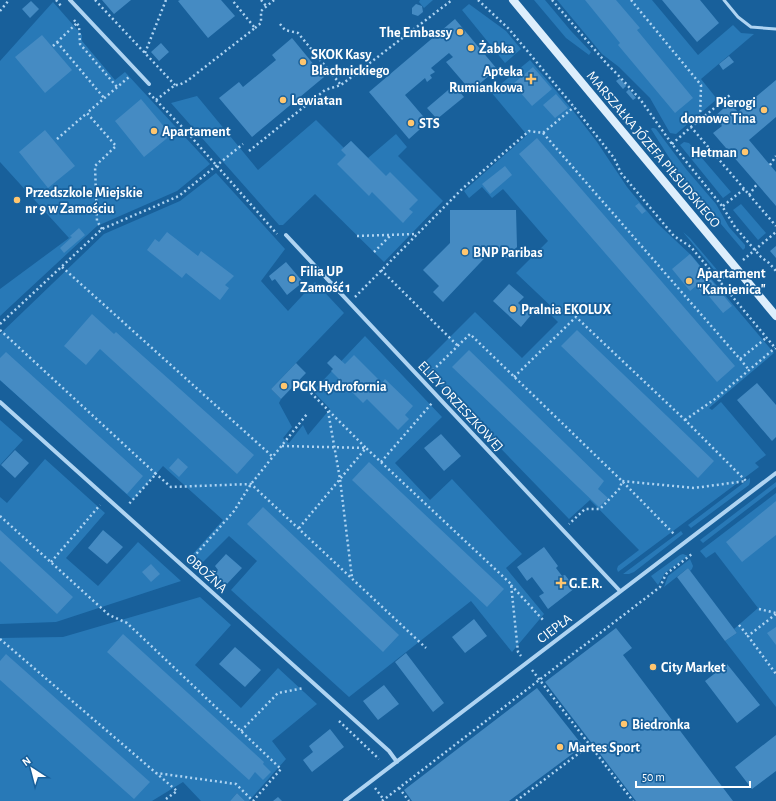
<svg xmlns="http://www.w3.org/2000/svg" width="776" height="801" font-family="'Alegreya Sans',sans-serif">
<rect width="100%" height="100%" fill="#18609b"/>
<path fill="#2879b7" d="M420 0H433L424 8 419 2Z
M534 0H545L571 31 591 52 589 55 566 38Z
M557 0H652L698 55 733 25 741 33 754 34 701 79 717 99 676 134 670 133 650 98 619 67 602 54Z
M53 2 82 35V41L115 80 125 72 210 164 177 191 97 226 0 316V289L69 238 0 162V61Z
M469 4 506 31 521 49 505 63 462 10Z
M530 60 574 112 597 142 627 187 657 223 692 256 774 353 709 408 712 410 721 402 766 455 755 463 759 467 618 572 617 569 618 566 639 550 590 500 569 519 421 366 475 312 522 358 558 322 551 315 555 310 516 273 548 241 503 189 492 198 482 187 469 198 464 191 527 135 491 92Z
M197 96 258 170 316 120 344 148 351 141 368 158 396 134 407 147 398 156 443 201 384 262 315 194 283 225H279L171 103Z
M652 128H654L656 129 686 169 716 204 729 227 745 245V248L743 250 682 178 651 129Z
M684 142 689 143 731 192 723 198 680 145Z
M216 173 285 249 261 281 288 311 315 282 344 313 271 389 281 399 279 403 292 427 283 438 289 443 303 425 308 435 330 409 313 391 365 336 442 417 395 463 430 500 452 479 522 554 506 568 544 614 512 652 471 601 349 697 231 590 257 561 229 536 202 563 192 555 223 520 163 466 133 500 0 380V334L104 234 180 201Z
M741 204 766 233 758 240 733 210Z
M683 232 690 238 718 271 717 272 715 271Z
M0 420 23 440 0 465Z
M45 459 105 513 66 558 98 586 138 542 181 581 56 622 0 624V497L7 503Z
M750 478V482L749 485 691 528 688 525Z
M776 482V487L703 543 700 540Z
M776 493V707L725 641 737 633 734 629 758 608 715 552 706 558 700 551Z
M681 531 683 534 634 572 629 574H623Z
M683 554 688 556 665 573 658 585 651 576 680 555Z
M690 559 693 566 692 569 690 571 688 568 664 587 668 576Z
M200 597 231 625 195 665 241 708 278 668 317 704 272 741 286 759 249 801H245L237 793 230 801H201L183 782 152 801H0V638L63 637Z"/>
<path fill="#458bc3" d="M102 0H131L114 14Z
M180 0H221L235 16 208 38 178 1Z
M585 0H616L640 28 637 30 693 98 675 113 618 45 620 43Z
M662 0H700L719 23 697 42Z
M31 1 39 9 30 18 22 9Z
M416 4 422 6 423 12 418 16 412 14V8Z
M455 19 497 69 471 91 446 62 453 57 449 53 431 68 435 72 430 75 432 78 427 82 425 78 405 95 428 122 409 139 369 92Z
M42 35 72 70 45 93 15 57Z
M292 38 324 77 252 137 219 98 239 82 243 87 276 60 272 55Z
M161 43 169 52 159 61 151 52Z
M729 56 734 62 723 70 719 64Z
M533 67 552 89 532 106 513 84Z
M620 78 626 86 623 89 616 81Z
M776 80V117L749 140 776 172V206L713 133 722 126 714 117 724 108 730 103 738 112Z
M454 85 464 97 437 119 427 108Z
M629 89 636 98 633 100 626 92Z
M556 94 568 108 555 118 543 105Z
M141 99 171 135 144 157 115 121Z
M45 130 75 166 48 188 19 152Z
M537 138 735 366 717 382 519 154Z
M351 141 386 176 390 172 418 200 409 209 413 212 403 223 372 192 369 196 337 164 346 155 341 150Z
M505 166 512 175 490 194 482 184Z
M639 203 646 211 642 214 635 206Z
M450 210H516L517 247 507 258 496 246 443 302 433 292 439 286 423 270 450 243Z
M79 228 85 235 64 253 60 248 72 237 70 236Z
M167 232 198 256 201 251 234 276 225 285 229 288 220 300 186 273 182 278 147 250 155 239 159 242Z
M776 246V258L770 251Z
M690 254 732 306 723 313 707 294 705 296 696 286 690 291 672 269Z
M286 262 303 282 287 295 275 279 272 281 269 276Z
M509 284 524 297 518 303 531 315 521 327 493 301Z
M92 314 114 334 116 332 254 455 237 474 100 349 86 365 64 346Z
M577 330 714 461 698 478 561 346Z
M469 350 604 481 598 489 608 498 599 507 452 367Z
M6 352 143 476 127 494 0 380V358Z
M335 355 345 364 354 355 382 383 385 379 413 406 405 415 409 419 398 430 367 399 363 403 331 371 333 369 327 363Z
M296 363 306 373 281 399 271 389Z
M757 383 776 405V437L772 441 737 400Z
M441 434 461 456 444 471 424 448Z
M15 450 29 463 15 478 1 465Z
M178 458 188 467 179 477 169 468Z
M369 462 504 589 487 607 352 480Z
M776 501V535L742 562 726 542Z
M263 507 399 635 383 652 247 524Z
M0 530 73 597 57 614 0 561Z
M103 530 123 547 107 564 88 548Z
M544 547 558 566 556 568 562 576 565 575 575 588 548 609 539 596 544 593 532 577 527 581 517 567Z
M226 554 242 568 226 585 214 574 218 570 215 566Z
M151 564 160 574 151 582 142 572Z
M688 568 737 633 725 641 677 577Z
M474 619 487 636 465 653 452 637Z
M776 627V645L767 633Z
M616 628 632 648 623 655 733 801H636L545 682Z
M123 634 264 762 263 764 271 772 263 780 255 772 249 780 107 652Z
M235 647 261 670 245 687 219 664Z
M406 653 444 703 433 712 395 662Z
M6 654 150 782 134 799 0 680V661Z
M727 664 760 705 737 723 705 681Z
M384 685 399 704 378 720 363 701Z
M537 688 583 746 509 801H412L404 790Z
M330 729 344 747 312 772 303 760 313 752 309 746Z
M776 735V771L752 789 735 767Z
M237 793 245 801H230Z
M278 797 282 801H273Z"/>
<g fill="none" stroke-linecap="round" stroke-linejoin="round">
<path stroke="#afd4f2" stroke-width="2.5" stroke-dasharray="2 3" stroke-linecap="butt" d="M56 0 62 7
M95 0 175 85
M261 0 267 7
M478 0 509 29 574 107 614 158 621 173 674 236 691 247 776 349
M552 0 607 64 618 75 640 99 672 144 722 206 735 227 761 257 769 263 776 271
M631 0 701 85 700 120 691 127
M0 11 9 0
M74 20 79 26 80 44 117 87
M280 24 285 30 298 33 341 85
M255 28 261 23V11L274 0
M57 42 104 98
M53 46 77 23
M145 53 166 0
M149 93 186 131 277 234
M156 100 175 85H179L187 81 255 28 232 0
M701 119 730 95
M543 133 740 359 766 338
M57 139 87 113
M672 144 691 127 776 226
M249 151 325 90 341 85 452 0
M770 165 776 156
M749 195 757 184
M723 206 744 189
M102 229 97 221 95 166 116 146 87 113 129 77
M357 236 417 234
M374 252 391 235
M743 260 776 232
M62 267 273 457
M381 270 458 346
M719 281 727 274
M355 297 462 189 529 131 543 133 574 107
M0 324 102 229 179 196 243 144
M0 330 156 474 128 505
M740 359 749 370
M429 374 470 334 622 481 674 534
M514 377 576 317 685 420 746 481 694 488 622 481 620 488 600 509H585L569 524
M328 411 340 479 352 578
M685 420 715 399 775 348
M282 446 366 448 304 386
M381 462 432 403
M155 473 171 487 251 484 426 648
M0 516 109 615 127 623 281 769 253 801 236 784 156 773
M299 528 366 448 511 584 518 652 521 656
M190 561 234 511 251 484 307 414
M51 562 100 505
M511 585 543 620
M759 609 776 613
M776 614 748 636 776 674
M739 625 748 636
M0 639 177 791 166 799
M532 670 633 801
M339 721 379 759
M241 731 278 693 304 688
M375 788 384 800
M399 788 409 801
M382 801 660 587 666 574 692 554
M516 801 590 745"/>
<path stroke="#afd4f2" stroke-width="3" d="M724 0 738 17 751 27 776 29"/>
<path stroke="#afd4f2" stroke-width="4" d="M70 0 149 84
M286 235 620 591
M0 402 389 751 397 762
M345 801 776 473"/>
<path stroke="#ddeefc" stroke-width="8" d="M513 0 776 316"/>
</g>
<g fill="#ffc66f" stroke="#18609b" stroke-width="1.5">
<circle cx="460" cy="32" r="4"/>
<circle cx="471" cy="48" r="4"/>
<circle cx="303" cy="62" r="4"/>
<path d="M529 73h4v4h4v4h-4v4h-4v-4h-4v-4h4z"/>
<circle cx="283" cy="100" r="4"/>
<circle cx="764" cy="110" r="4"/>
<circle cx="411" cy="123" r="4"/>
<circle cx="154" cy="131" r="4"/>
<circle cx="745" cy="152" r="4"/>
<circle cx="17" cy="200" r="4"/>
<circle cx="465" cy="252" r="4"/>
<circle cx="292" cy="279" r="4"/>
<circle cx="689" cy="281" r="4"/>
<circle cx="513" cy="309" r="4"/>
<circle cx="284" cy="386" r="4"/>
<path d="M559 577h4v4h4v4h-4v4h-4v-4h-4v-4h4z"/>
<circle cx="653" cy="667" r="4"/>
<circle cx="624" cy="724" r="4"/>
<circle cx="560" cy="747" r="4"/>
</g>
<g text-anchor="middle" stroke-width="3.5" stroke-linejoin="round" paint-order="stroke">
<g font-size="14" font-weight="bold" fill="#fff" stroke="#18609b" text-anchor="start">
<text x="452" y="37" text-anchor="end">The Embassy</text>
<text x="479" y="53">Żabka</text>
<text x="311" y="59">SKOK Kasy<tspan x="311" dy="16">Blachnickiego</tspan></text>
<text x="523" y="76" text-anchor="end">Apteka<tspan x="523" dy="16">Rumiankowa</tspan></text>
<text x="291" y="105">Lewiatan</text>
<text x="756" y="107" text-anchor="end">Pierogi<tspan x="756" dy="16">domowe Tina</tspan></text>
<text x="419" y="128">STS</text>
<text x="162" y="136">Apartament</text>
<text x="737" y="157" text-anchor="end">Hetman</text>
<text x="25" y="197">Przedszkole Miejskie<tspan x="25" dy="16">nr 9 w Zamościu</tspan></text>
<text x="473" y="257">BNP Paribas</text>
<text x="300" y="276">Filia UP<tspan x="300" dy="16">Zamość 1</tspan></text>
<text x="697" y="278">Apartament<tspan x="697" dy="16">"Kamienica"</tspan></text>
<text x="521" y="314">Pralnia EKOLUX</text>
<text x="292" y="391">PGK Hydrofornia</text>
<text x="569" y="588">G.E.R.</text>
<text x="661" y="672">City Market</text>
<text x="632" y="729">Biedronka</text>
<text x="568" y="752">Martes Sport</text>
</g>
<g font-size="14" fill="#fff" stroke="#18609b">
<text transform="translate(654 149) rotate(50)" y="5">MARSZAŁKA JÓZEFA PIŁSUDSKIEGO</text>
<text transform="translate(461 406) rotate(47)" y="5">ELIZY ORZESZKOWEJ</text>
<text transform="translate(207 573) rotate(42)" y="5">OBOŹNA</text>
<text transform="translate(554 628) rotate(-37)" y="5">CIEPŁA</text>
</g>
</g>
<g transform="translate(32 769) rotate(324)" stroke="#18609b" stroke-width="3" paint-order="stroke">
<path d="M0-3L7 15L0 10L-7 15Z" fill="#ffffff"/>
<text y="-6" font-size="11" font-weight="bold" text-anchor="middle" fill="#ffffff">N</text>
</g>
<path d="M636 781v6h114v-6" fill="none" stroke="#ffffff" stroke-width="2"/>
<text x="642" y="781" font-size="12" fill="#ffffff" stroke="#18609b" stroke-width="3" paint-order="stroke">50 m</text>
</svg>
